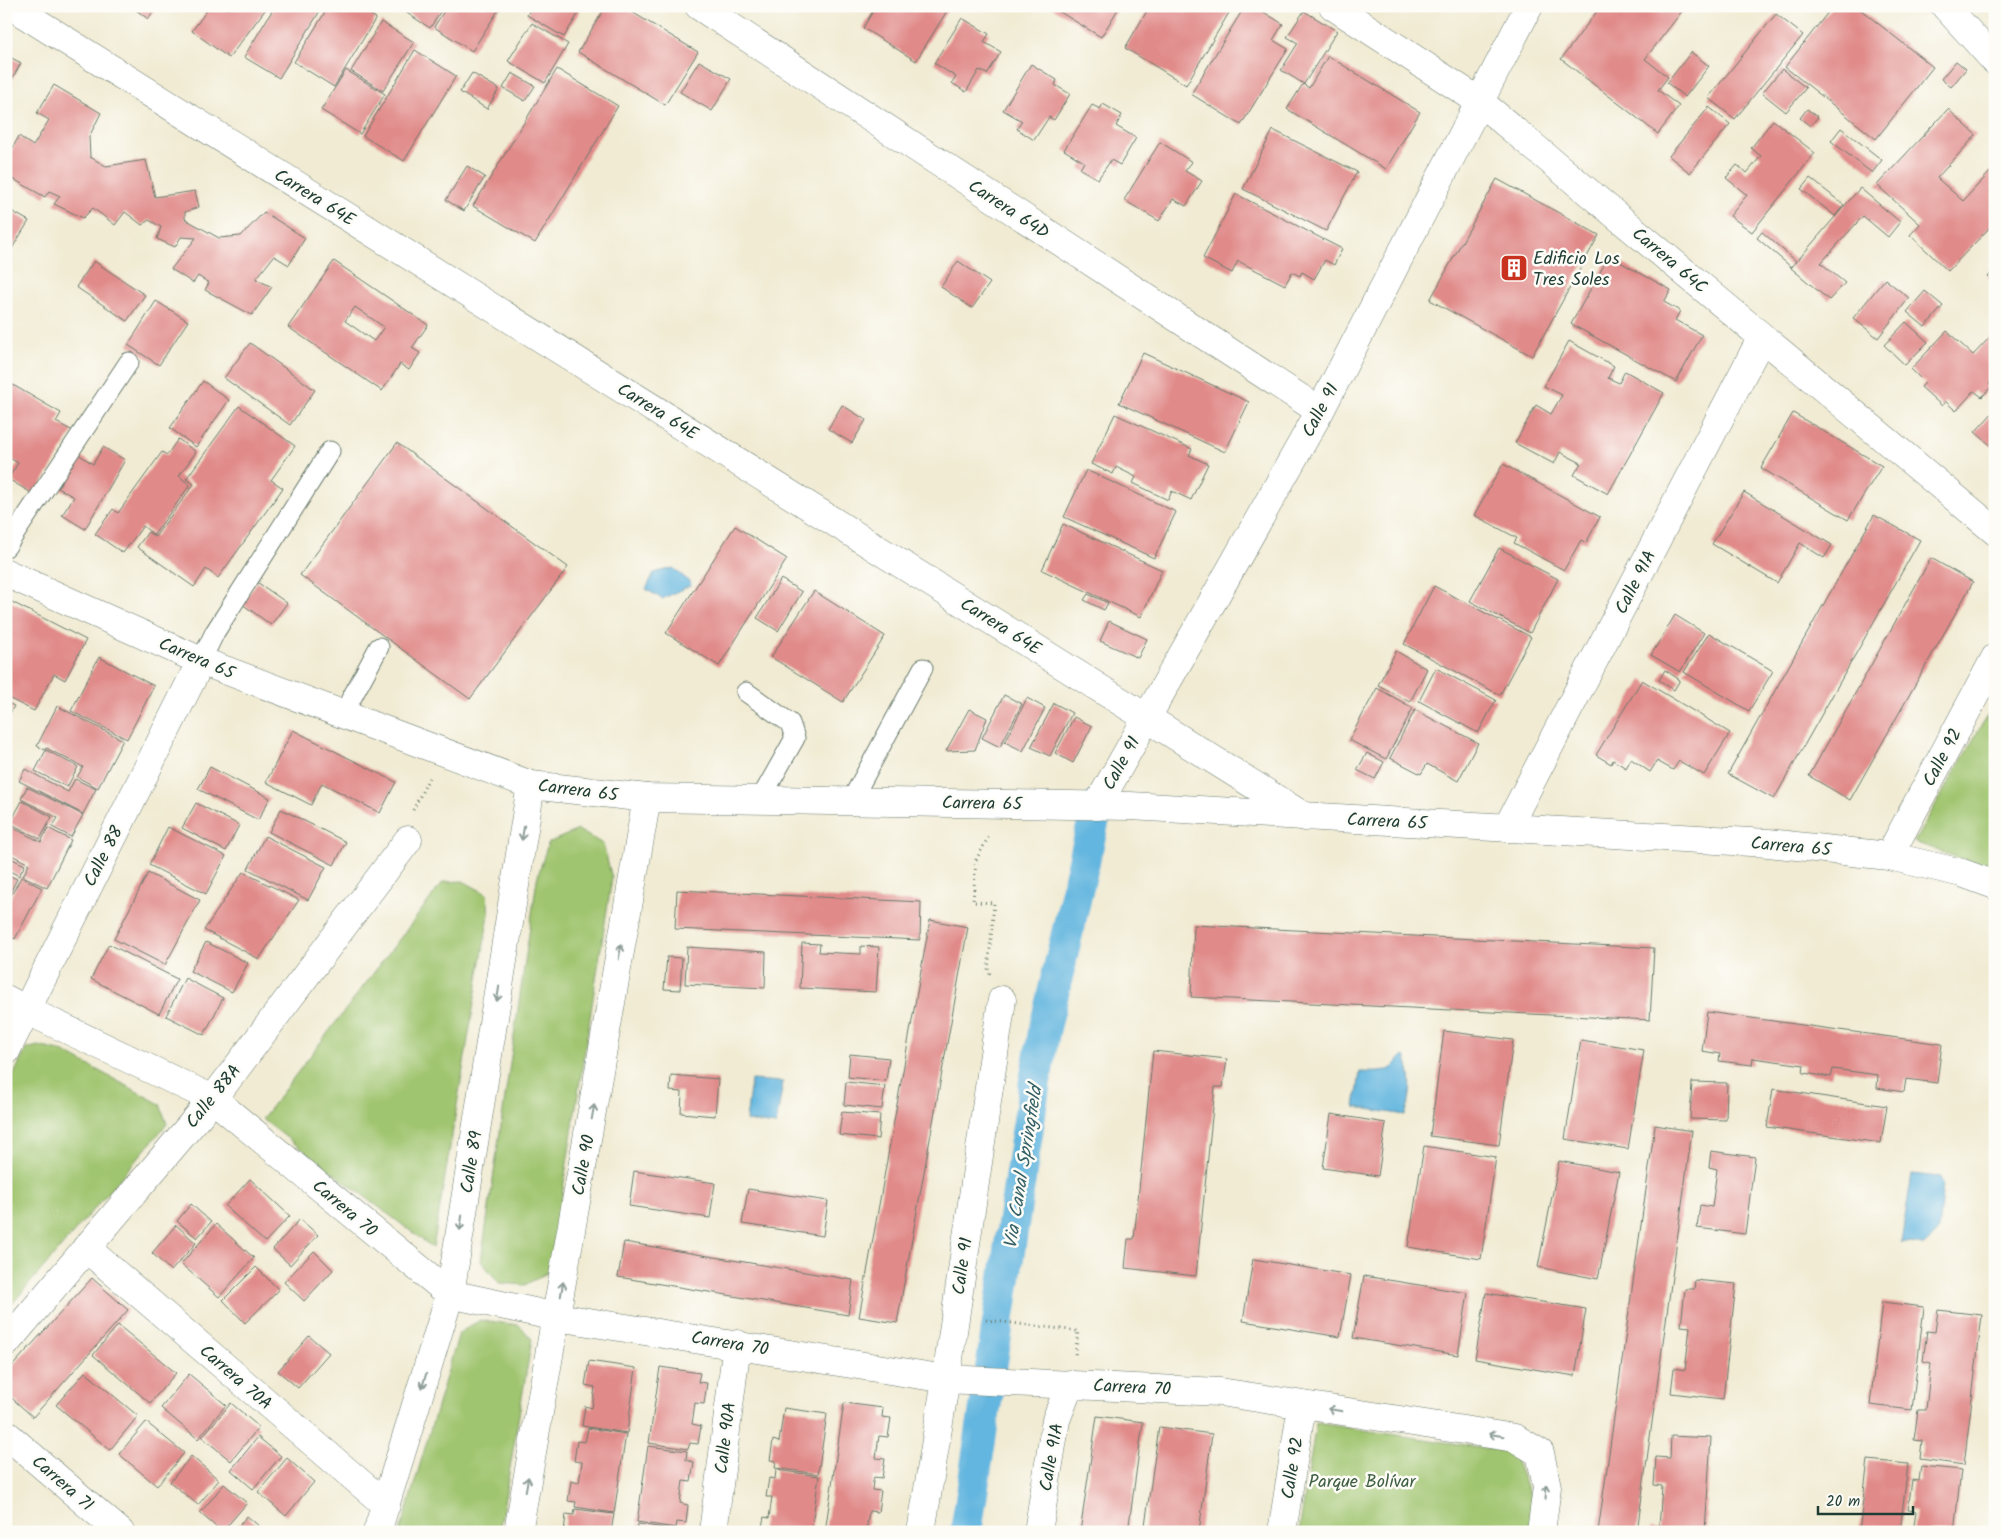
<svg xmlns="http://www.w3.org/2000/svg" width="2001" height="1538" font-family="Kalam,sans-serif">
<rect width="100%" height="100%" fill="#fdfcf7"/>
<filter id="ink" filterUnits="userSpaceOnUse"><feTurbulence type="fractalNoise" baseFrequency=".02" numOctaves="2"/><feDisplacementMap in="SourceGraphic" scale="10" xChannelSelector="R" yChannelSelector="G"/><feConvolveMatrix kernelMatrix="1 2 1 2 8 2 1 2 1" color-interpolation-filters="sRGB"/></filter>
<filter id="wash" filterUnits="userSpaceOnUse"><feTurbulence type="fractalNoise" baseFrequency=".0096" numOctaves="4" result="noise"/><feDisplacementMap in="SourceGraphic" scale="20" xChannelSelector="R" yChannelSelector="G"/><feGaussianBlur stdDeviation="1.12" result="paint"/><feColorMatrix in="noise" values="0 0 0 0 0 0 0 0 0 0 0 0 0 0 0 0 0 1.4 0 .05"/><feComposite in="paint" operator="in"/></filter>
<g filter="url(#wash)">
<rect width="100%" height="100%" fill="#f1ebd3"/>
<path fill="#a0c570" stroke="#608152" d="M1995 702V871L1914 842Z
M578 830 603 844 612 878 550 1271 525 1285 499 1283 481 1261 537 879 548 843Z
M463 881 487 894 489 914 433 1248 262 1119 443 882Z
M38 1046 64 1052 160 1104 167 1124 6 1311V1091L26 1049Z
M480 1320 519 1325 532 1339 499 1532H400L459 1333Z
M1316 1423 1512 1452 1535 1509 1531 1532H1299Z"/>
<path fill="#63b6df" stroke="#417a8a" d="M673 568 690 582 691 585 662 599 646 589 654 573Z
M1405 1056C1413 1075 1412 1096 1405 1115L1355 1107 1360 1072C1369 1072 1385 1074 1393 1067 1398 1063 1397 1059 1405 1056Z
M751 1080 783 1082 776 1125 746 1121Z
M1912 1174 1939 1177 1943 1184 1938 1231 1925 1245 1901 1242Z"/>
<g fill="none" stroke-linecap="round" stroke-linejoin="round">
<path stroke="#63b6df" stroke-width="32" d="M966 1532 1035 1081 1044 1032 1097 806"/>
</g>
<g id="blocks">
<path fill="#e08a89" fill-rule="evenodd" d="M131 6H157L148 19Z
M210 6H225L229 9 231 6H268L229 58 192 31Z
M275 6H323L279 78 244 57Z
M329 6H356L376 18 334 87 294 62Z
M396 6H444L430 28Z
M447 6H501L472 51 434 27Z
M532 6H571L580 11 564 37 527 15Z
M606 6H622L698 52 665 105 578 52Z
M876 6H950L916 61 863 28Z
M1050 6H1120L1101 37Z
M1150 6H1233L1186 85 1125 48Z
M1245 6H1254L1283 24 1273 40 1288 49 1241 125 1191 94Z
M1601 6H1677L1683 10 1645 59 1668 77 1658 90 1679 106 1658 134 1561 59Z
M1833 6H1856L1933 67 1876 139 1785 67Z
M1304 11 1337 31 1304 84 1281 70 1298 43 1287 37Z
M1776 14 1803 35 1735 119 1708 98Z
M962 18 989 34 984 42 1001 52 987 74 979 70 966 92 952 83 956 77 934 63Z
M381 22 414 42 383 91 351 71Z
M532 23 568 44 545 83 508 61Z
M415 50 456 76 404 161 363 136Z
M1691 52 1709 66 1685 97 1667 83Z
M6 55 21 63 6 90Z
M1328 56 1420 112 1386 169 1287 109 1303 84 1309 88Z
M699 61 731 79 712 111 680 92Z
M1956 61 1966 69 1951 87 1941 79Z
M1031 64 1057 80 1055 85 1070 94 1054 120 1049 117 1034 140 1017 129 1022 121 1003 110Z
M557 69 618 106 535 243 473 206Z
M1782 69 1806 88 1786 112 1762 93Z
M346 70 385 94 360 134 321 110Z
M472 73 499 89 487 109 460 92Z
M512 73 535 86 525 101 503 88Z
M54 85 101 113 89 137 90 157 106 166 146 160 155 197 195 191 199 207 185 212V219L219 238 241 236 264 212 305 238 289 265 274 256 256 279 272 287 252 315 205 290 209 283 198 276 193 283 171 269 196 238 181 237 175 247 157 239 161 227 149 220 142 225 125 212 115 225 93 208 83 218 54 204 60 196 49 191 45 197 6 175V160L19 136 33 146 49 120 37 113Z
M1103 104 1122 115 1116 126 1136 138 1120 165 1111 160 1098 179 1080 169 1084 162 1064 150 1092 105 1100 109Z
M1709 107 1730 124 1690 173 1669 156Z
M1807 109 1818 117 1810 126 1800 118Z
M1948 109 1976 135 1937 178 1963 201 1991 171 1995 175V222L1948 271 1910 235 1920 224 1877 185Z
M1773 120 1815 153 1752 232 1730 216 1747 195 1726 178 1737 165 1747 173 1761 156 1751 148Z
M1841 128 1882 160 1872 173 1831 141Z
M1273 130 1357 172 1326 231 1243 189Z
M1160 142 1192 162 1185 171 1202 181 1186 206 1173 199 1159 221 1124 200Z
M467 166 485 177 464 211 446 200Z
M1810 178 1844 205 1835 216 1801 189Z
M1497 179 1599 235 1532 356 1430 300Z
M1860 188 1900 222 1888 237 1863 216 1821 263 1845 283 1829 300 1791 268Z
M1236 194 1342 249 1334 265 1325 260 1314 279 1302 272 1300 276 1292 272 1285 285 1238 261 1232 273 1203 258Z
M6 208 29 221 6 258Z
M1762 232 1796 261 1791 267 1757 238Z
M1609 256 1671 290 1664 302 1680 311 1675 320 1702 335 1676 382 1571 324Z
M94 261 145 295 127 321 76 287Z
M334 261 428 325 412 348 420 353 409 370 400 364 382 391 288 327ZM355 307 384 327 374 341 345 321Z
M958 261 990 283 972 308 941 287Z
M1995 269V283L1988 277Z
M1885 279 1909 298 1878 338 1853 318Z
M1925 291 1943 306 1925 327 1907 312Z
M156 301 188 321 159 365 128 345Z
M1906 322 1928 342 1905 365 1884 345Z
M1947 331 1973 355 1992 335 1995 338V378L1989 384 1992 386 1982 397 1974 391 1956 411 1945 401 1942 406 1921 387 1925 383 1911 369Z
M1569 341 1614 366 1608 378 1619 383 1625 371 1664 393 1608 494 1574 475 1581 463 1560 452 1554 464 1515 443 1536 405 1551 414 1562 395 1544 386Z
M250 343 315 390 290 425 224 378Z
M1143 353 1249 402 1225 452 1119 403Z
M6 381 61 413 56 422 73 431 35 495 8 479 18 463 6 456Z
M203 381 229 400 196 447 170 428Z
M842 405 866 420 852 443 828 429Z
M239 406 295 446 271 480 283 488 218 578 206 569 194 587 137 547 148 532 155 537 194 484 186 479Z
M1995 410V449L1975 432Z
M1793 413 1882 466 1848 520 1761 468Z
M1115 414 1192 449 1189 455 1208 464 1191 500 1172 491 1168 500 1133 483 1136 477 1116 467 1113 474 1091 464Z
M178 439 196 452 179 476 190 485 154 535 143 526 123 553 95 534 113 509 118 513 162 452 167 455Z
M397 443 568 567 470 699 300 575Z
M103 447 125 460 85 529 62 515 74 497 58 488 78 454 93 464Z
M1503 464 1600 517 1586 543 1581 540 1564 570 1514 543 1517 538 1474 515Z
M1086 470 1176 512 1154 558 1064 517Z
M1744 492 1832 545 1824 558 1800 543 1777 583 1712 544Z
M1874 515 1920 540 1774 799 1728 774Z
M1063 524 1162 570 1141 617 1042 570Z
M735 526 787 559 719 666 666 633Z
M1499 548 1558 579 1530 633 1470 601Z
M1931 558 1973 582 1850 800 1809 776Z
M781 579 802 592 778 631 757 618Z
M257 582 287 603 271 625 242 604Z
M1434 586 1531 637 1500 695 1404 644Z
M814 591 885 636 843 702 771 657Z
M1088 594 1108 603 1104 610 1084 600Z
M6 599 86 640 65 680 54 674 34 711 6 697Z
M1675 615 1704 633 1680 672 1651 655Z
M1109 621 1147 639 1138 658 1100 641Z
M1709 633 1773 671 1749 711 1684 672Z
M1396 651 1427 669 1410 702 1378 685Z
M99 657 154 686 127 739 71 711Z
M1436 668 1496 700 1478 733 1419 701Z
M1665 670 1680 680 1674 690 1659 680Z
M1642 680 1730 733 1704 775 1679 761 1673 770 1657 761 1650 772 1631 759 1626 768 1613 760 1611 764 1596 755Z
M1377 688 1413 708 1386 759 1349 740Z
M1004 695 1022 704 1000 747 982 738Z
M1027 698 1045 708 1023 751 1005 742Z
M6 702 14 706 6 720Z
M1054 703 1072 713 1050 756 1031 747Z
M57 706 123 740 98 788 77 777 83 767 46 748 45 750 37 746Z
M969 709 987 718 975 750 946 751Z
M1415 710 1478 743 1458 781 1427 764 1421 774 1390 758Z
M1074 717 1092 726 1073 763 1055 753Z
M293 730 396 782 380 813 322 783 311 805 266 782Z
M46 750 78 767 67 787 35 771Z
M1367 753 1384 762 1375 779 1357 770Z
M210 767 270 798 258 820 198 789Z
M25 769 68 792 75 779 96 789 83 814 19 781Z
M27 787 83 815 71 837 52 827 58 818 21 799Z
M22 801 52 817 40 839 10 823Z
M196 803 239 825 226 851 182 828Z
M281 809 346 842 334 865 269 832Z
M6 824 41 842 48 828 71 840 47 888 23 876 29 864 6 852Z
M168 827 226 856 206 894 149 865Z
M265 836 326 867 308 900 248 869Z
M6 856 25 865 19 876 6 869Z
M243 872 299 900 259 959 204 930Z
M148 873 200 900 165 965 114 939Z
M6 874 17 879 6 901Z
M21 877 42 888 15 939 6 935V905Z
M677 890 921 902 920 940 675 929Z
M930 920 968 927 897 1323 859 1317Z
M1194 925 1654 948 1650 1020 1191 997Z
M206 942 248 963 232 992 190 971Z
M802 943 820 944 819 952 861 954V946L879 947 876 992 800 988Z
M109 944 177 979 159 1014 91 979Z
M687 947 766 952 765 988 685 984Z
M667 957 682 958 680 990 664 989Z
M185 978 223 998 204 1035 166 1016Z
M1707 1012 1942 1044 1937 1083 1906 1079 1904 1092 1877 1088 1878 1075 1833 1069 1831 1077 1803 1073 1804 1065 1753 1058 1752 1065 1719 1061 1720 1054 1702 1051Z
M1444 1031 1513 1040 1499 1145 1430 1136Z
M1581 1040 1644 1050 1628 1149 1565 1139Z
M1153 1051 1227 1059 1223 1087H1215L1196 1276 1125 1268 1128 1239H1134Z
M850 1054 889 1058 886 1081 848 1077Z
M671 1075 718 1079 715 1116 681 1113 682 1092 670 1091Z
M846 1082 885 1086 882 1109 844 1105Z
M1692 1082 1727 1083 1726 1120 1690 1119Z
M1773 1089 1887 1106 1881 1143 1767 1127Z
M842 1112 880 1115 878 1139 839 1135Z
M1331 1114 1386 1123 1378 1176 1323 1168Z
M1655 1125 1692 1131 1637 1532H1598Z
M1424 1146 1496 1157 1481 1259 1408 1247Z
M1711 1151 1755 1157 1745 1234 1697 1228 1700 1205 1712 1207 1717 1169 1709 1167Z
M1559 1161 1619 1172 1598 1279 1538 1267Z
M634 1171 715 1183 710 1218 629 1206Z
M250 1179 290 1216 265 1242 225 1206Z
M748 1189 828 1201 823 1236 742 1224Z
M191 1204 211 1222 197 1238 177 1221Z
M300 1219 318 1235 290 1265 273 1249Z
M216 1224 254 1258 219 1297 181 1264Z
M176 1225 196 1243 171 1271 152 1253Z
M624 1242 853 1280 848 1315 618 1277Z
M314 1251 333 1270 304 1301 284 1282Z
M1253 1259 1351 1275 1340 1337 1243 1321Z
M256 1267 279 1290 245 1323 223 1300Z
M1364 1276 1468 1293 1458 1355 1353 1338Z
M92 1278 128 1310 33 1417 6 1393V1373Z
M1695 1280 1736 1284 1723 1399 1671 1393 1674 1368 1685 1370 1690 1327 1681 1326 1685 1289H1694Z
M1486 1293 1586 1309 1575 1376 1475 1359Z
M1882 1302 1924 1307 1912 1410 1870 1405Z
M1938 1310 1982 1315 1964 1465 1920 1459 1922 1441 1914 1440 1918 1410H1926L1931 1363 1923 1361 1927 1331 1935 1332Z
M118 1325 176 1373 150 1403 93 1355Z
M309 1336 329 1353 298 1388 278 1371Z
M589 1361 636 1368 627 1433 582 1426 585 1406 592 1408 595 1387 585 1385Z
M660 1367 700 1373 698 1382 707 1383 704 1404 695 1403 692 1424 701 1426 698 1444 690 1443 688 1449 649 1443Z
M85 1372 138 1416 110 1450 56 1405Z
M189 1374 226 1405 198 1439 161 1408Z
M231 1403 259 1427 231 1461 202 1437Z
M844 1403 883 1408 882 1417 891 1418 888 1437 879 1436 876 1458 885 1459 882 1478 874 1477 873 1481 872 1490 881 1491 878 1512 869 1511 866 1532H825Z
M784 1408 827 1414 818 1474 775 1468 776 1461 770 1460 773 1440 779 1442Z
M1097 1416 1143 1422 1128 1532H1080Z
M146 1422 184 1453 157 1486 119 1454Z
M1159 1427 1212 1434 1199 1532H1144Z
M588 1428 626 1434 614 1513 575 1507 576 1502 568 1501 571 1481 579 1483 582 1462 574 1461 577 1441 585 1442Z
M1671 1436 1711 1438 1705 1532H1650V1528L1659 1529 1662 1486 1654 1485 1656 1457 1670 1458Z
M258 1437 281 1456 253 1489 231 1470Z
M648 1446 687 1451 686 1460 694 1462 691 1482 683 1481 680 1503 688 1505 686 1523 677 1522 676 1528 637 1522Z
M191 1456 219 1480 198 1505 170 1482Z
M287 1458 314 1482 286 1516 258 1492Z
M1868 1460 1908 1464 1900 1532H1859Z
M1921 1466 1961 1470 1954 1532H1913L1916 1511 1908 1510 1912 1480 1919 1481Z
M776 1470 819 1476 811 1532H761L764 1517 769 1518 772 1497H766L769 1478 775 1479Z
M224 1484 247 1503 222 1532 200 1513Z
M575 1509 614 1514 611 1532H564L566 1514 574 1515Z
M247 1516 266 1532H233Z
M638 1524 677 1530V1532H636Z"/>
</g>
</g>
<g filter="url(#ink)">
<use href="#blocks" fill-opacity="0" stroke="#687a6c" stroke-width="1"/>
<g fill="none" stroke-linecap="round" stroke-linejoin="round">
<defs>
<path id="service" d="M6 547 129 362
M201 661 215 632 330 451
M746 692 790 723 795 738 760 800
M343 714 379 647
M851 801 923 668"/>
<path id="minor" d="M11 6 1305 817
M699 6 1320 411
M1333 6 1479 101 1995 531
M1945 6 1995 61
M1097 806 1320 411 1529 6
M1507 828 1762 337
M1889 856 1995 658
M6 999 26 1010 213 1099 450 1294 557 1317 946 1379 1220 1392 1515 1438 1540 1453 1547 1487 1541 1532
M6 1051 201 661
M86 1248 386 1505
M6 1343 213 1099 408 840
M377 1532 450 1294 531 785
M518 1532 647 798
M713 1532 737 1344
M921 1532 946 1379 1002 1000
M1038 1532 1056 1420 1070 1384
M1282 1532 1302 1405"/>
<path id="tertiary" d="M6 573 201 661 531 785 647 798 1130 806 1768 843 1889 856 1962 873 1995 885
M6 1434 120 1532"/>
</defs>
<use href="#service" stroke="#687a6c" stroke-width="21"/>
<use href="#minor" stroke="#687a6c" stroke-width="29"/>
<use href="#tertiary" stroke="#687a6c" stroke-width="29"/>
<path stroke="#687a6c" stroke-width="3" stroke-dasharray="1 4" stroke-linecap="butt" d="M413 810 429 778
M990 974 988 971 994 903 973 902 976 860 990 834
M986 1320 1078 1331 1075 1356"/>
<use href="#service" stroke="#fff" stroke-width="19"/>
<use href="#minor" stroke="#fff" stroke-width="28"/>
<use href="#tertiary" stroke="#fff" stroke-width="28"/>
</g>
<defs><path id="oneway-shaft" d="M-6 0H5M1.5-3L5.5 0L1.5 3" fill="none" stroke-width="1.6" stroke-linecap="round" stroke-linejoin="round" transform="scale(1.25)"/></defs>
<g stroke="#8f9e9a">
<use href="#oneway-shaft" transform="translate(523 833) rotate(99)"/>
<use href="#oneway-shaft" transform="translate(620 952) rotate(-80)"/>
<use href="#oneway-shaft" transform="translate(498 994) rotate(99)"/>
<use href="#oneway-shaft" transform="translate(593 1112) rotate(-80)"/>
<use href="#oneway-shaft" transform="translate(461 1223) rotate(99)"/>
<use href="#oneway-shaft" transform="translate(562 1289) rotate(-80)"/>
<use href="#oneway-shaft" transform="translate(424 1381) rotate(107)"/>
<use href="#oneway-shaft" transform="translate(1335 1410) rotate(-171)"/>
<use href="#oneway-shaft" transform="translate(1496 1435) rotate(-171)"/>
<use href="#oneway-shaft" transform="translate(527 1484) rotate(-80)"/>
<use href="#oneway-shaft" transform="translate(1546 1492) rotate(-86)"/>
</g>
</g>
<defs>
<symbol id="building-square" viewBox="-11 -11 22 22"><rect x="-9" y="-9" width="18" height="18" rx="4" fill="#c8321e" stroke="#fdfcf7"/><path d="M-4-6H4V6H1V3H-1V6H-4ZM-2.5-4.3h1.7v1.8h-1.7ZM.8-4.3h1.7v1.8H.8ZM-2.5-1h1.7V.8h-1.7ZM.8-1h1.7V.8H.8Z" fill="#fff"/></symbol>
</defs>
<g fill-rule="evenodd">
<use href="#building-square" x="1498" y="252" width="32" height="32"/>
</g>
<g text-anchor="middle" stroke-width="5" stroke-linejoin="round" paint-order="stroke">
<g font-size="18" fill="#1f3d34" stroke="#fdfcf7">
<text transform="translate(315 197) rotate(32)" y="6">Carrera 64E</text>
<text transform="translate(1009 209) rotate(33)" y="6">Carrera 64D</text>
<text transform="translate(1670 260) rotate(40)" y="6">Carrera 64C</text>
<text transform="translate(1320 410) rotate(-62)" y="6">Calle 91</text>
<text transform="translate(658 411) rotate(32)" y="6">Carrera 64E</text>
<text transform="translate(1635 582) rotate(-63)" y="6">Calle 91A</text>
<text transform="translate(1001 626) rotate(32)" y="6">Carrera 64E</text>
<text transform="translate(197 658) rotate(23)" y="6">Carrera 65</text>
<text transform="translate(1942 757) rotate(-62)" y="6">Calle 92</text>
<text transform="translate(1121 763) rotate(-61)" y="6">Calle 91</text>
<text transform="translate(578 790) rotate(7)" y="6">Carrera 65</text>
<text transform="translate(982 803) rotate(1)" y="6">Carrera 65</text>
<text transform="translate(1387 821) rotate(3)" y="6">Carrera 65</text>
<text transform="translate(1791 846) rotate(5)" y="6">Carrera 65</text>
<text transform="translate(103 856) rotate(-63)" y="6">Calle 88</text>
<text transform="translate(213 1096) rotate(-51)" y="6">Calle 88A</text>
<text transform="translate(471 1162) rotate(-81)" y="6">Calle 89</text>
<text transform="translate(583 1165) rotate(-80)" y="6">Calle 90</text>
<text transform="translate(345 1208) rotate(40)" y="6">Carrera 70</text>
<text transform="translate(962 1266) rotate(-82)" y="6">Calle 91</text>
<text transform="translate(730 1343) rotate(9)" y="6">Carrera 70</text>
<text transform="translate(236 1377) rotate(41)" y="6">Carrera 70A</text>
<text transform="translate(1132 1387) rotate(3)" y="6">Carrera 70</text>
<text transform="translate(725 1438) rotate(-83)" y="6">Calle 90A</text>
<text transform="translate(1051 1457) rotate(-80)" y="6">Calle 91A</text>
<text transform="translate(1292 1468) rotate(-81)" y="6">Calle 92</text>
<text transform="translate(63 1483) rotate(41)" y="6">Carrera 71</text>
</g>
<g font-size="18" fill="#1f3d34" stroke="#fdfcf7" text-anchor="start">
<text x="1533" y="264">Edificio Los<tspan x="1533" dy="21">Tres Soles</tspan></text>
</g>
<g font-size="18" fill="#3f5f43" stroke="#fdfcf7">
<text x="1362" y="1487">Parque Bolívar</text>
</g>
<g font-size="19" font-style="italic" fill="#336167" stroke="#fdfcf7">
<text transform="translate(1022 1167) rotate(-81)" y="7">Via Canal Springfield</text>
</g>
</g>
<rect width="2001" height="1538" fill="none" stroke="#fdfcf7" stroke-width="25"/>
<path d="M1818 1506v8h95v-8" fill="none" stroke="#1f3d34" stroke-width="2.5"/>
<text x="1826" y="1506" font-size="15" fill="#1f3d34" stroke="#fdfcf7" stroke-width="4" paint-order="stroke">20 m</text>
</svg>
